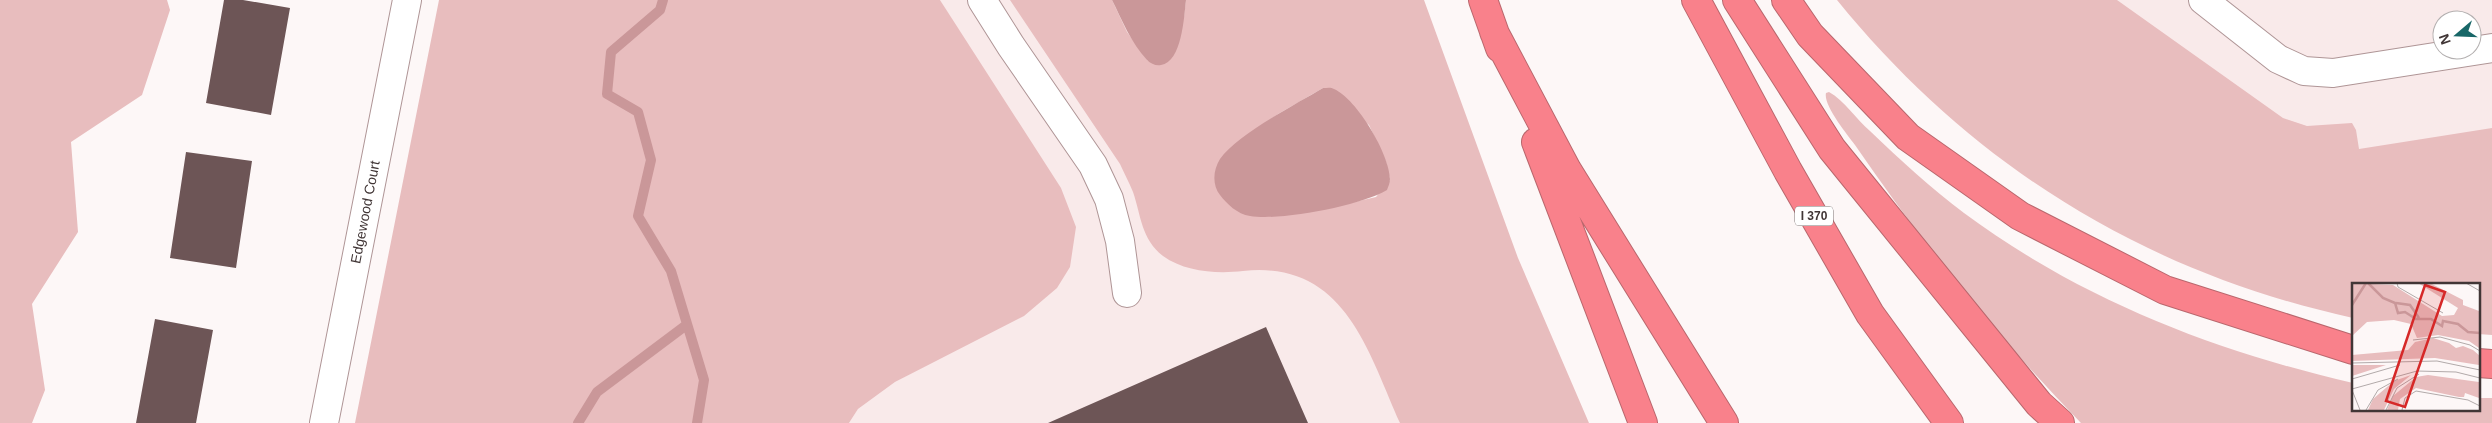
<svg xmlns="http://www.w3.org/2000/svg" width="2492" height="423" font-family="Helvetica,sans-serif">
<rect width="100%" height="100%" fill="#fdf7f7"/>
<path fill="#f9eaea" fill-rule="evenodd" d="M940 0H1240L1506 423H849L858 409 895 382 938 359 954 23Z
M2096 0H2492V167L2341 190ZM2442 20H2472V50H2442Z"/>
<path fill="#e8bdbe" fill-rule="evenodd" d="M0 0H167L170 10 142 95 71 142 78 232 32 304 45 390 32 423H0Z
M439 0H940L1061 188 1076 227 1070 267 1057 288 1024 316 895 382 858 409 849 423H355Z
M1010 0H1112L1127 32 1148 61 1184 17 1186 0H1424L1518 258 1589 423H1400C1367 349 1344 260 1243 271 1217 274 1185 272 1163 256 1141 239 1141 215 1133 192 1129 182 1124 173 1120 164ZM1323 88 1369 125 1386 162 1390 180 1376 197 1324 209 1278 216 1237 143 1278 114Z
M1837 0H2117L2283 118 2307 126 2352 123 2356 130 2359 149 2492 128V335L2478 334V284H2353V318C2144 272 1972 166 1837 0Z
M1829 92C1844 100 1857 120 1870 131 1900 160 1931 188 1964 213 2080 299 2214 351 2353 383V409H2478V398H2492V423H2081C1997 337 1923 244 1855 145 1847 134 1823 105 1826 93Z"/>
<path fill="#ca9799" d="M1112 0H1186C1184 17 1182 62 1161 65 1156 66 1151 64 1147 60 1131 43 1122 20 1112 0Z
M1323 88C1327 88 1331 87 1334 89 1357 99 1390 155 1390 179 1390 183 1388 187 1387 190 1360 206 1281 221 1250 216 1237 214 1227 204 1220 195 1212 185 1213 170 1220 159 1237 135 1296 104 1323 88Z"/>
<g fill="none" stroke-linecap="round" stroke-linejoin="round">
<path stroke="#ca9799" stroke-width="10" d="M663 0 660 10 611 52 607 94 638 112 651 160 638 216 671 271 704 380 697 423
M578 423 597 392 685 326"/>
</g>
<path fill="#6d5556" d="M224 0H243L290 8 271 115 206 103Z
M186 152 252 161 236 268 170 258Z
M155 319 213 330 196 423H136Z
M1266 327 1308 423H1048Z"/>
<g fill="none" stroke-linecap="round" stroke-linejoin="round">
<defs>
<path id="minor" d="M982 0 1011 46 1093 165 1109 199 1120 241 1127 293
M2203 0 2278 59 2304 71 2333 73 2492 48
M324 423 407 0"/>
<path id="highway" d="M1483 0 1500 48
M1696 0 1788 171 1870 314 1949 423
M1737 0 1832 149 2039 404 2060 423
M1786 0 1810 35 1908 137 2020 216 2165 290 2353 350
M1494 32 1567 170 1724 423
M1536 142 1643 423
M2478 363 2492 364"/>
</defs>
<use href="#minor" stroke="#af9596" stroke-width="30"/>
<use href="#highway" stroke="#b9676d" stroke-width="30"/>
<use href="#minor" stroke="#fff" stroke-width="28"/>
<use href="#highway" stroke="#f9818b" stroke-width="28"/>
</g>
<g text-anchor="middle" stroke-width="5" stroke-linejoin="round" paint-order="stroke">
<rect fill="#fff" stroke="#7a7272" stroke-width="1" x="1795" y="206.5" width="38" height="19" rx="4"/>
<g font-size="12" font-weight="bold" fill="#413636">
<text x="1814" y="220">I 370</text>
</g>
<g font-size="14" fill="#413636" stroke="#fff">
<text transform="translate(365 212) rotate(-79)" y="5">Edgewood Court</text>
</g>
</g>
<g transform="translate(2352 283)">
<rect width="128" height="128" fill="#fdf7f7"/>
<path d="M0 0 41 2 90 33 102 32 106 25 66 0H78L111 17V22L127 28V65L117 58 86 52 65 55 59 41 42 37 15 39 0 53ZM81 55 97 60 104 65 111 63 121 67 128 73 127 82 83 75 0 78V72L56 67 63 59ZM0 82H34L0 93ZM59 92 42 106 32 127H16L21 116 42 98ZM76 92 127 99V115L113 110 112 114H107L64 105 48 116 46 127H35L41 113 64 94Z" fill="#e8bdbe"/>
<path fill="none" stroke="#ca9799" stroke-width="2.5" d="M16 0 31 15 43 20 46 30 53 29 64 36H79L90 43 91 38 106 41 116 49 128 50M44 20 58 22 67 35M0 22 14 0"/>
<path fill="none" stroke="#b2aaaa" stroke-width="1" d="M45 0 46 4 91 30M114 0 128 8M61 57 88 54 118 62 128 68M0 80 85 78 128 87M0 96 48 82M0 106 65 88 104 89 128 95M0 107 8 127M14 127 26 107 46 96M34 127 45 105 67 91M50 127 53 115 64 108 116 117 128 123"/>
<path fill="#d62828" fill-opacity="0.15" stroke="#d62828" stroke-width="2.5" d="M73 2 93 9 53 124 34 118Z"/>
<rect width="128" height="128" fill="none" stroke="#413636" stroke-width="2.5"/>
</g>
<g transform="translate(2457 35) rotate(251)"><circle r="24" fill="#ffffff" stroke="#b3afaf"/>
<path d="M0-4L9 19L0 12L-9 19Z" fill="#186768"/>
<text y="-8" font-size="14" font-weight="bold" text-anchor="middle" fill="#413636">N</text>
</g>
</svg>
